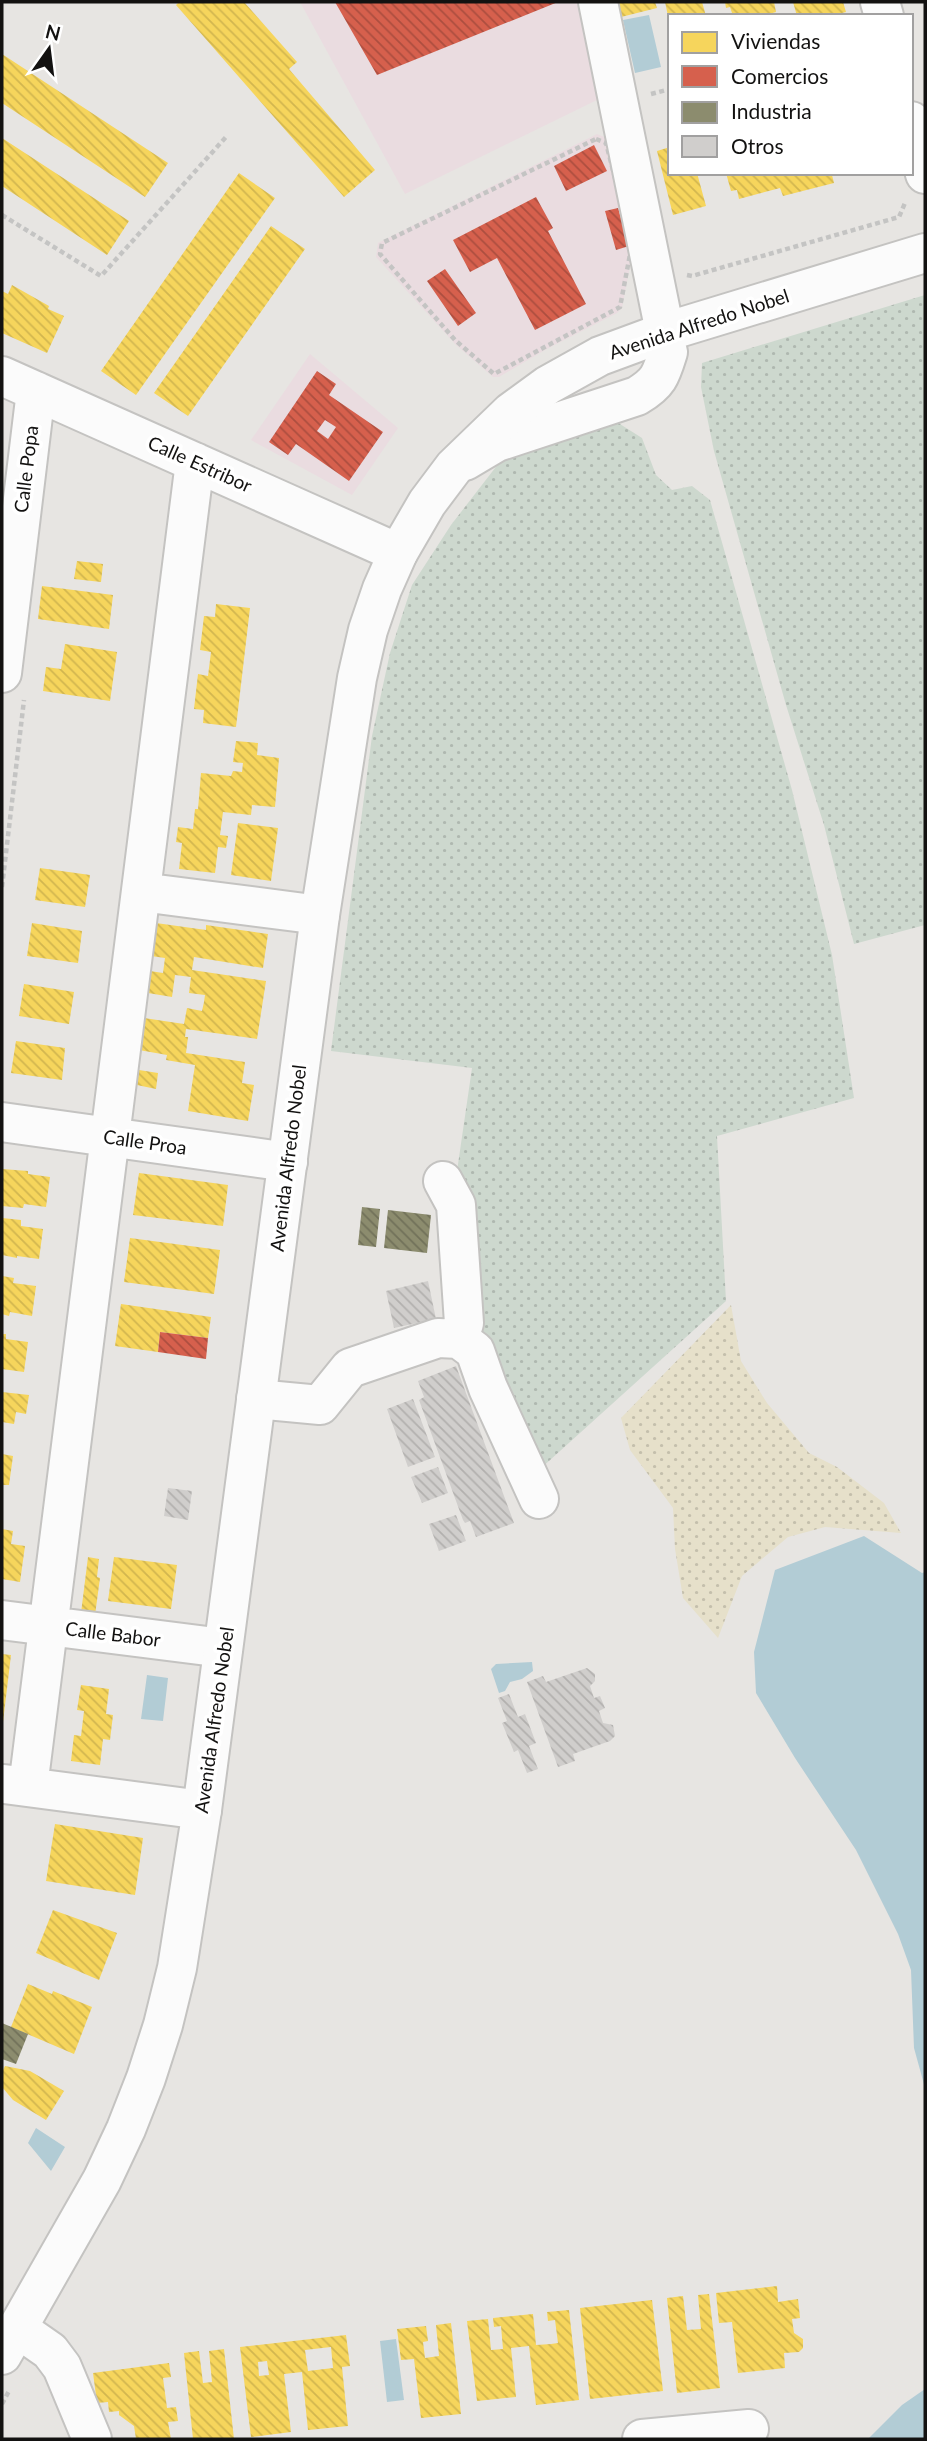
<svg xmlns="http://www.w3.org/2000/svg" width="927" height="2441" font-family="Lato,sans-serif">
<defs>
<pattern id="sand-dots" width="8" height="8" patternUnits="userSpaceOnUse" patternTransform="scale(1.75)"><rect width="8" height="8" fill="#e6e0ca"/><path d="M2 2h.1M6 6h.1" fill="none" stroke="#c4bfac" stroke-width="1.8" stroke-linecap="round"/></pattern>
<pattern id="park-dots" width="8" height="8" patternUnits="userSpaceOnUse" patternTransform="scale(1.75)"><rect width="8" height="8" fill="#cdd8ce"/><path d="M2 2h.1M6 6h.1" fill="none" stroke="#afb8b0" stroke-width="1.8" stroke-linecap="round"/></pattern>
<pattern id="homes-back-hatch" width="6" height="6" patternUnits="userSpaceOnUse" patternTransform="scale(1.75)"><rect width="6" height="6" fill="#f6d55c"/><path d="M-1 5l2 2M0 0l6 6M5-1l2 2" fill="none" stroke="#d2b64f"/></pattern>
<pattern id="shops-back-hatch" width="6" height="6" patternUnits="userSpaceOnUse" patternTransform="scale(1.75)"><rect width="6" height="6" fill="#d6604d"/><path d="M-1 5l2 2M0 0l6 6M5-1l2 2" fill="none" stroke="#ac4e3f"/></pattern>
<pattern id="industry-back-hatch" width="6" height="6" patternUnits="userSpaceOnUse" patternTransform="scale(1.75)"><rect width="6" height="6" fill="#8c8c6e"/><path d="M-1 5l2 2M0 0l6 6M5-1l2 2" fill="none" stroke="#717159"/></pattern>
<pattern id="building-back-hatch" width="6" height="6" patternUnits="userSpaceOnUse" patternTransform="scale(1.75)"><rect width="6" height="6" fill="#d0cecc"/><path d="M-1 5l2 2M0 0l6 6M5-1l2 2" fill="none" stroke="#b2b0ae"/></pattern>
</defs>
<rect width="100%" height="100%" fill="#e7e5e2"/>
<path fill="#eadce0" d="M300 2H580L601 98 405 194Z
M597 134 609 139 634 245 622 308 617 313 545 350 499 377H493L456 345 376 257 378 243Z
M310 354 398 428 352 495 251 440Z"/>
<path fill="url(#sand-dots)" d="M731 1305 741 1361 767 1403 809 1453 837 1467 884 1503 901 1533 825 1527 788 1537 742 1576 718 1638 683 1598 675 1549 673 1508 630 1450 621 1418Z"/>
<path fill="url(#park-dots)" d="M925 295V925L854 944 824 825 786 705 714 451 701 387 702 363Z
M612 419 642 438 656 475 672 490 692 486 710 500 792 790 832 955 854 1098 717 1136 726 1301 539 1470 478 1332 456 1178 472 1068 331 1051 372 736 390 653 412 585 451 525 502 459Z"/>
<path fill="#b2ccd5" d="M649 15 661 67 635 73 623 20Z
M864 1536 922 1573 925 1572V2088L914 2048 911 1970 898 1934 856 1850 795 1758 756 1693 754 1652 775 1570Z
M532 1662 533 1671 522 1679 510 1682 505 1691 499 1693 491 1669 496 1664Z
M147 1675 168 1678 163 1721 141 1719Z
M36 2128 65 2147 51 2171 28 2143Z
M396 2339 404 2400 387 2402 380 2341Z
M925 2389V2439H868L902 2405Z"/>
<path fill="url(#homes-back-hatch)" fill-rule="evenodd" d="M179 2H244L297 62 289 69 375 170 344 197 176 5Z
M617 2H655L657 8 621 17Z
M665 2H702L706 16H668Z
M725 2H774L776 12 762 16H733L730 7 726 8Z
M793 2H843L846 12 830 16H797Z
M2 54 168 163 145 197 2 103Z
M2 138 129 221 107 255 2 186Z
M670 147V173H697L706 206 673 215 657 151Z
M239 173 275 198 136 395 101 371Z
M726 173H837V174L832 175 834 183 783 196 780 188 739 199 737 190 731 191Z
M271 226 305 249 188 416 154 393Z
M12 285 49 306 48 309 64 316 47 353 2 333V291L8 294Z
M77 561 103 564 101 582 74 579Z
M42 586 113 595 109 629 38 619Z
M216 604 250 608 236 727 203 723 204 710 194 709 198 674 208 676 211 652 200 650 204 616 215 617Z
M65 644 117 652 110 701 43 691 46 667 61 669Z
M236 741 258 743 257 755 279 758 275 807 252 805 251 815 223 812 220 835 228 836 226 848 218 847 215 873 179 869 182 843 176 842 178 827 193 829 195 809H198L201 773 231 776 233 771 242 772 243 763 233 762Z
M238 823 278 828 271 881 231 875Z
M40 868 90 875 85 907 35 900Z
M32 923 82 931 78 963 27 956Z
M156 923 206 930V925L268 934 263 968 194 957 192 970 266 981 257 1039 186 1029 185 1037H188L186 1053 245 1062 242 1083 254 1085 248 1121 188 1111 195 1065 166 1060 167 1055 139 1050 144 1018 184 1024 187 1008 202 1011 204 1002 205 995 189 993 191 977 175 975 172 997 148 993 150 971 163 973 165 958 151 956Z
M24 984 74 992 69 1024 19 1016Z
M16 1041 65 1048 62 1080 11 1073Z
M139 1070 158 1073 156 1089 137 1085Z
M2 1169 28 1171V1174L50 1177 46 1207 24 1204 23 1208 2 1206Z
M139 1173 228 1185 223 1226 133 1215Z
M2 1218 21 1220V1226L43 1229 39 1259 17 1256V1258L2 1255Z
M130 1238 220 1250 214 1294 124 1282Z
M2 1276 14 1278 13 1283 36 1286 32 1316 10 1312 9 1316 2 1314Z
M121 1304 211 1317 208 1338 160 1332 158 1352 115 1346Z
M2 1334H6V1339L28 1342 24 1372 2 1369Z
M2 1392 29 1395 26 1414 16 1412 14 1424 2 1422Z
M2 1454 13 1456 9 1485H2Z
M2 1529 13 1531 11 1544 25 1546 20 1582 2 1579Z
M88 1557 99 1559 97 1577 100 1578 95 1615 81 1613Z
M114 1557 177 1565 171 1609 108 1601Z
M2 1654 11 1655 3 1722H2Z
M81 1685 109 1689 106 1714 113 1715 110 1740 103 1739 100 1765 71 1761 74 1735 81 1736 84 1711 77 1710Z
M55 1824 143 1838 135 1895 46 1881Z
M53 1910 117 1933 99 1980 36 1953Z
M28 1984 52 1994 53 1991 92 2007 74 2054 11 2027Z
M5 2066 30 2071 64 2091 46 2120 13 2100 2 2087V2072Z
M777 2286 778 2302 798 2299 800 2318 792 2319 794 2333 803 2339V2348L799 2352 784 2353 785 2368 738 2373 732 2322 719 2323 716 2293Z
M709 2294 720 2388 677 2393 667 2298 683 2296 687 2330 701 2329 698 2295Z
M652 2300 663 2391 590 2399 580 2308Z
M569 2310 579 2400 536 2405 529 2346 511 2348 516 2397 477 2401 467 2321 488 2319 491 2350 503 2349 501 2326 494 2327 493 2318 533 2314 536 2345 551 2344 558 2343 555 2320 548 2321 547 2312Z
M451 2323 461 2414 421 2418 414 2359 401 2360 397 2329 426 2326 428 2341 423 2342 425 2358 439 2356 436 2325Z
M346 2335 350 2366 342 2367 348 2426 308 2430 302 2372 284 2374 291 2432 251 2437 240 2347ZM331 2347 333 2368 308 2371 305 2350ZM267 2361 269 2375 259 2376 258 2362Z
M224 2349 234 2439H193L184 2353 199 2351 203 2383 212 2382 209 2351Z
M169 2363 171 2377 163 2378 167 2408 176 2407 178 2421 168 2422 171 2439H136L134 2426 119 2415V2411L109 2412 108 2402 97 2403 93 2373Z"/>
<path fill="url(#shops-back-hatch)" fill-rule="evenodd" d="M335 2H558L377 75Z
M594 145 607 171 566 191 554 166Z
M536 197 553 228 548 231 586 304 535 330 497 258 470 272 453 240Z
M618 208 629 246 616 250 605 211Z
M445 269 476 313 458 326 427 281Z
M317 371 336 384 329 395 383 432 349 481 296 444 288 455 269 442ZM325 420 336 427 328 439 317 431Z
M160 1332 208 1338 206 1359 158 1352Z"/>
<path fill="url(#industry-back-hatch)" d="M362 1207 380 1209 376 1247 358 1245Z
M388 1210 431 1215 427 1253 384 1248Z
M2 2023 28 2034 16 2064 2 2059Z"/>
<path fill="url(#building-back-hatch)" d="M428 1281 436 1319 394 1328 386 1291Z
M456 1366 514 1523 476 1537 470 1521 465 1523 463 1520 419 1400 424 1397 418 1381Z
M413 1399 435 1457 408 1467 387 1409Z
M438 1467 448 1493 422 1503 411 1477Z
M168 1488 192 1491 188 1520 164 1516Z
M456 1515 466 1541 439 1551 429 1524Z
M587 1668 595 1674V1681L590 1686 594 1698 600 1696 605 1708 599 1711 603 1723 613 1725 615 1736 610 1741 573 1754 575 1761 558 1767 527 1682 543 1676 546 1682Z
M509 1694 518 1717 525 1714 536 1743 529 1746 538 1769 527 1773 518 1750 514 1752 502 1723 507 1721 498 1698Z"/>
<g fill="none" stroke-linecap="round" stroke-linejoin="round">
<defs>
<path id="minor" d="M598 2 665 332
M880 2 884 16
M911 121 925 174
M2 376 398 553
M465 461 497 442 637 396C659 383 661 375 668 352
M2 673 36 391
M141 892 320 915
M2 1122 288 1162
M443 1181 456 1205 464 1323 459 1339
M256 1399 320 1405 350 1368 438 1338 459 1339 475 1351 488 1388 539 1499
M2 1620 223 1648
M4 1784 202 1810
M28 1787 195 462
M17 2328 50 2351 62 2367 92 2439
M642 2439 749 2429"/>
<path id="major" d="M2 2355 102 2180 126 2129 146 2078 163 2025 177 1968 202 1810 320 915 357 678 368 630 382 589 398 553 427 503 454 467 511 412 548 385 600 356 665 332 925 253"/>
</defs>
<use href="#minor" stroke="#c4c3c1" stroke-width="42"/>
<use href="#major" stroke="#c4c3c1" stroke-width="42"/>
<path stroke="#c4c4c3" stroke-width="4.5" stroke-dasharray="5 3.5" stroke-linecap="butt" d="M651 94 670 89
M596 139 606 143 632 244 620 307 494 374 455 340 380 254 382 243Z
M2 215 101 276 226 137
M687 275 692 276 899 217 905 203
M2 887 24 700
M2 2404 10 2389"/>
<use href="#minor" stroke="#fbfbfb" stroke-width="38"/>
<use href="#major" stroke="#fbfbfb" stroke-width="38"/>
</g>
<g text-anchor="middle" stroke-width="7" stroke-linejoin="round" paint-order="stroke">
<g font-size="19" fill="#131211" stroke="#fff">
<text transform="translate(699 324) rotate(-18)" y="7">Avenida Alfredo Nobel</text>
<text transform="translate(200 464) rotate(24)" y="7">Calle Estribor</text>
<text transform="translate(26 469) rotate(-83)" y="7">Calle Popa</text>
<text transform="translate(145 1142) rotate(8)" y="7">Calle Proa</text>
<text transform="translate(288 1158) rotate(-83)" y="7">Avenida Alfredo Nobel</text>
<text transform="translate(113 1634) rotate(7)" y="7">Calle Babor</text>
<text transform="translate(214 1720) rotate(-82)" y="7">Avenida Alfredo Nobel</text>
</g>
</g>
<rect width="927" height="2441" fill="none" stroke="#131211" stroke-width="7"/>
<rect x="668" y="14" width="245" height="161" fill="#ffffff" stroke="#a1a0a0" stroke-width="2"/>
<rect x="682" y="32" width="35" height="21" fill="#f6d55c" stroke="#a1a0a0" stroke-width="2"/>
<text x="731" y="49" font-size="21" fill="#131211">Viviendas</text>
<rect x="682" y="66" width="35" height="21" fill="#d6604d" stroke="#a1a0a0" stroke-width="2"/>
<text x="731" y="84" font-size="21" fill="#131211">Comercios</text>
<rect x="682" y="102" width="35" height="21" fill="#8c8c6e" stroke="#a1a0a0" stroke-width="2"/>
<text x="731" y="119" font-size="21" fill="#131211">Industria</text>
<rect x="682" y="136" width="35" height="21" fill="#d0cecc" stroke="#a1a0a0" stroke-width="2"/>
<text x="731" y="154" font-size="21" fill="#131211">Otros</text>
<g transform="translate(49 49) rotate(14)" stroke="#ffffff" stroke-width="5" paint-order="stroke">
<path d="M0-5L12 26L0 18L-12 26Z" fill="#131211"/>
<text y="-10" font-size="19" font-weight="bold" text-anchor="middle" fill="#131211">N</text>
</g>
</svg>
